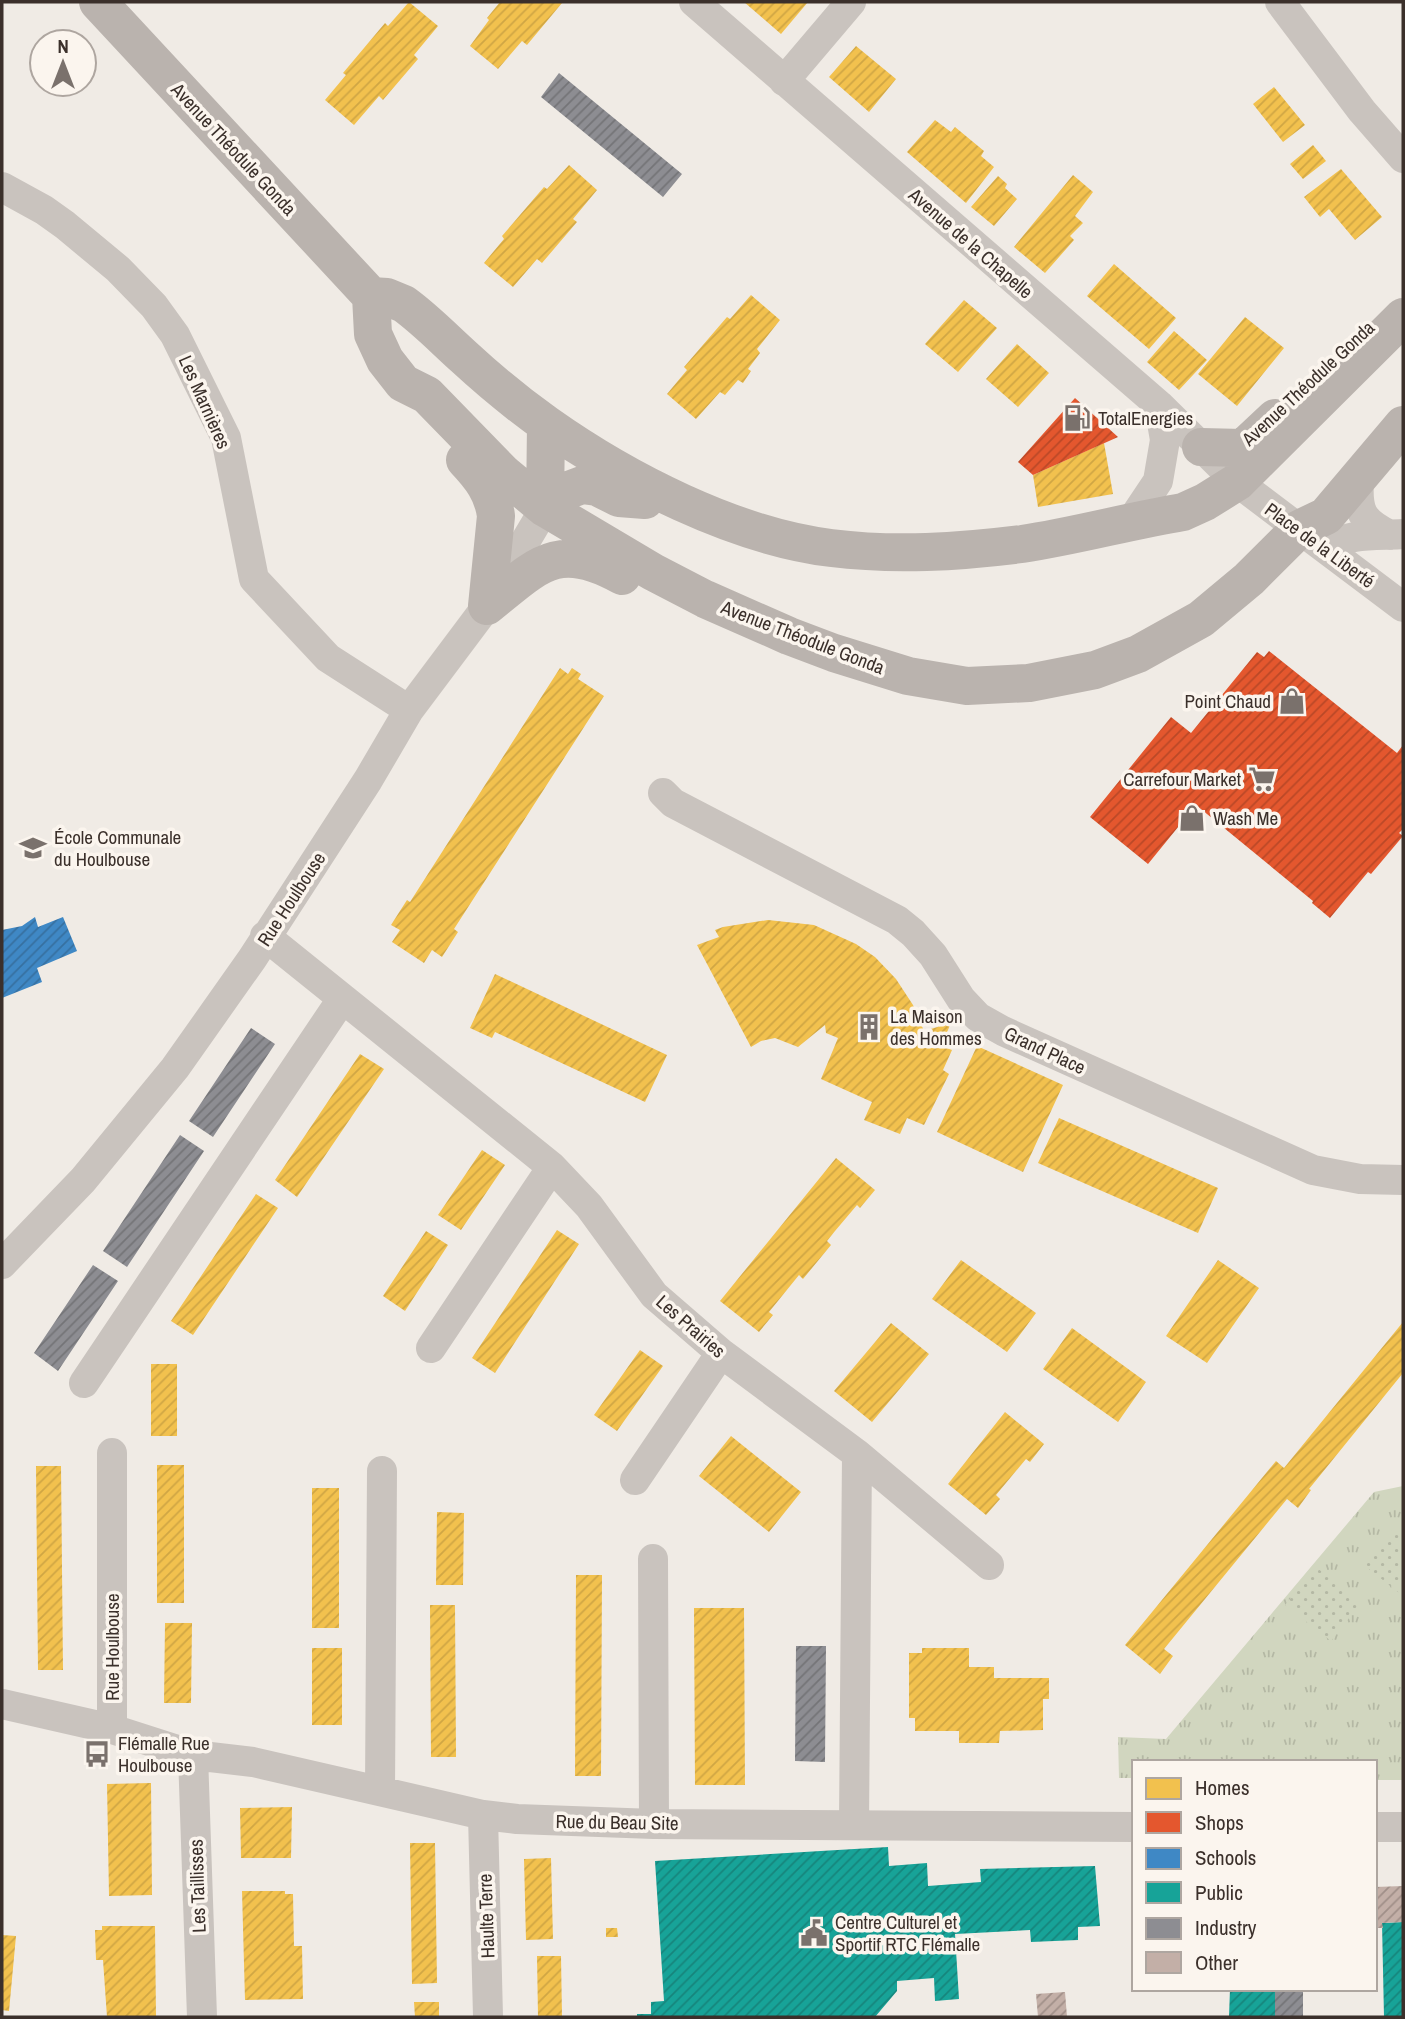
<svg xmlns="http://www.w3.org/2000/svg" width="1405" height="2019" font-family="'Archivo Narrow',sans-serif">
<defs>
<pattern id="grass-tufts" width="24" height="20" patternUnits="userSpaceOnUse" patternTransform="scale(1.75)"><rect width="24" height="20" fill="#d1d6bf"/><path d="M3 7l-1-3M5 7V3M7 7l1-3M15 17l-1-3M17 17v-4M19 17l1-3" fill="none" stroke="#b4b8a4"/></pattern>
<pattern id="park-dots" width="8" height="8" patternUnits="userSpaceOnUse" patternTransform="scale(1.75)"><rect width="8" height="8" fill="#d1d6bf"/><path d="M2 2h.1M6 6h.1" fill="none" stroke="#b4b8a4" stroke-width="1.8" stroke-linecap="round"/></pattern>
<pattern id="homes-hatch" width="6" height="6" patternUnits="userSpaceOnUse" patternTransform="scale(1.75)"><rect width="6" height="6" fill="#f2c14e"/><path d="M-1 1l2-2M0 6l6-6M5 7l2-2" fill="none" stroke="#d0a644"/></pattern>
<pattern id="shops-hatch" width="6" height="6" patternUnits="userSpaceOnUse" patternTransform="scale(1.75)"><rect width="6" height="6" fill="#e4572e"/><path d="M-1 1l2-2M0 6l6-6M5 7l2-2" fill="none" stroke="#ba4827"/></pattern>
<pattern id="schools-hatch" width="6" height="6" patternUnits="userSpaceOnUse" patternTransform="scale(1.75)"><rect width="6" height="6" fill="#3f88c5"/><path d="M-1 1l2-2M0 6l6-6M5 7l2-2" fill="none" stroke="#3670a0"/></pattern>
<pattern id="public-hatch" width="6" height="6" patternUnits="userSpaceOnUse" patternTransform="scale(1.75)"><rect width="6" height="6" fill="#17a398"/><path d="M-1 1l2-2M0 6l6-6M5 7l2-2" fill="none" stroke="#16857c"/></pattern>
<pattern id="industry-hatch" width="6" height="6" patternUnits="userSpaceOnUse" patternTransform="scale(1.75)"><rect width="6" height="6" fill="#8d8d92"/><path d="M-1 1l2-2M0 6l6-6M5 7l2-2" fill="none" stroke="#747477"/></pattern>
<pattern id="building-hatch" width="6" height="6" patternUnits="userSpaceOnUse" patternTransform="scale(1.75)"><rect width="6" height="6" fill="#c3afa7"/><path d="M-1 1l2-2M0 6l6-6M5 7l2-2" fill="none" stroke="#a08f88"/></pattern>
</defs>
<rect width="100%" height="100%" fill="#f0ebe5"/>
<path fill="url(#grass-tufts)" d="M1403 1486V1780H1375V1762H1134V1778H1119L1118 1737 1166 1739 1374 1492Z"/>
<path fill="url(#park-dots)" d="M1395 1526 1403 1533V1596L1364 1565Z
M1316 1567 1361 1603 1331 1641 1285 1605Z"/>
<path fill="url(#homes-hatch)" d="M409 2 438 26 414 55 418 59 383 100 379 96 354 125 325 100 346 75 343 73 385 23 388 26Z
M500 2 562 3 527 45 522 41 498 69 470 46 489 20 487 18Z
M744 2H808L781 34Z
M856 46 896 79 869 112 829 77Z
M1274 87 1305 125 1283 142 1253 104Z
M935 120 951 132 955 127 984 151 981 156 994 167 966 203 907 152Z
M1313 145 1326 161 1303 179 1290 164Z
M569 165 597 190 573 219 577 222 542 263 537 259 513 287 484 263 504 239 502 236 544 187 547 189Z
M1341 169 1382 217 1355 240 1329 209 1320 217 1304 197Z
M1073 175 1093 192 1075 216 1083 223 1070 236 1074 240 1045 273 1014 247Z
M998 176 1007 184 1005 188 1017 199 994 226 971 207Z
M1114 264 1176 318 1149 349 1087 296Z
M751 295 780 320 757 349 760 353 748 369 751 371 743 383 738 380 725 395 720 392 696 419 667 394 687 370 684 367 727 317 730 319Z
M964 300 997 328 958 372 925 344Z
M1245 317 1284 348 1237 406 1198 374Z
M1174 331 1207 360 1179 390 1147 362Z
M1017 344 1049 373 1018 407 986 379Z
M1104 443 1113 494 1038 507 1033 475Z
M560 668 568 674 572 668 581 674 578 679 604 696 454 929 458 932 442 957 432 950 424 963 392 942 400 930 391 925 407 900 410 902Z
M768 920 814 925 856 944 875 957 896 979 913 1005 924 1031 951 1023 941 1046 952 1050 943 1070 949 1074 924 1125 907 1118 900 1134 864 1120 872 1102 821 1079 838 1038 826 1033 825 1025 798 1047 775 1038 761 1041 751 1047 697 945 719 937 715 930 723 927Z
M495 974 667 1055 645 1102 495 1032 492 1038 470 1028Z
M977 1046 1063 1085 1023 1172 937 1132Z
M360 1054 384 1069 297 1197 275 1180Z
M1059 1118 1218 1188 1198 1233 1038 1163Z
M482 1150 505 1165 461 1230 438 1215Z
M836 1158 875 1190 860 1208 857 1205 835 1231 827 1241 831 1245 803 1279 799 1275 769 1312 773 1315 759 1332 720 1301Z
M256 1194 278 1208 193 1335 171 1321Z
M557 1230 579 1244 495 1373 472 1358Z
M426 1231 448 1245 405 1311 383 1296Z
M961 1260 1036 1313 1007 1352 932 1299Z
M1218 1260 1259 1288 1207 1363 1166 1336Z
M1403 1322V1373L1309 1489 1311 1490 1298 1508 1287 1499 1164 1649 1173 1656 1160 1674 1125 1645 1276 1461 1284 1468Z
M891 1323 929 1354 872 1422 834 1391Z
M1072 1328 1146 1382 1118 1422 1043 1369Z
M640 1350 663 1366 617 1431 594 1415Z
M151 1364H177V1436H151Z
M1005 1412 1044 1444 1030 1462 1026 1459 996 1495 1000 1499 986 1515 948 1484Z
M731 1436 801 1492 769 1532 699 1476Z
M157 1465H184V1603H157Z
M36 1466H61L63 1670H38Z
M312 1488H339V1628H312Z
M437 1512 464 1513 463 1585H436Z
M576 1575H602L601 1776H575Z
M430 1605H455L456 1757H431Z
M694 1608H744L745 1785H695Z
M165 1623H192L191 1703H164Z
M312 1648H342V1725H312Z
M922 1648H969V1667H994V1678H1049V1699H1043V1730L1000 1731 999 1743H959V1731H915V1718H909V1653H922Z
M151 1783 152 1895 109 1896 107 1784Z
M292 1807 291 1858H241L240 1808Z
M410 1843H435L437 1983 412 1984Z
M551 1858 553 1939 526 1940 524 1859Z
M242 1891H285V1894H293L294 1946H302L303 1999 245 2000Z
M102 1926H155L156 2017H107L103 1960H96L95 1930H102Z
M606 1928H617L618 1937H606Z
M2 1935 16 1936 9 2011 2 2010Z
M537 1956H561L562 2017H538Z
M414 2002H439V2017H415Z"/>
<path fill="url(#shops-hatch)" d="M1075 398 1118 437 1033 475 1018 462Z
M1269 651 1397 753 1403 745V829L1399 833 1403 836 1371 874 1368 872 1330 918 1312 903 1313 901 1196 805 1148 864 1090 817 1171 717 1191 733 1257 652 1264 657Z"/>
<path fill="url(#schools-hatch)" d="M35 917 38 927 63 917 77 951 37 968 42 982 2 998V930L22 926Z"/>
<path fill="url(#public-hatch)" d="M888 1847 889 1866 927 1863 928 1886 981 1882 980 1869 1095 1866 1100 1926 1078 1927V1940L1031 1942 1030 1930 955 1934 959 1999 935 2001 934 1978 897 1981V1991L875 2017H637V2014H651V2002L664 2001 655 1861Z
M1403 1922V2017H1384L1382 1923Z
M1230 1989H1275V2017H1229Z"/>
<path fill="url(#industry-hatch)" d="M559 73 682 174 663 197 541 97Z
M251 1028 275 1044 213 1137 189 1121Z
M180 1135 204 1151 127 1267 103 1251Z
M93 1265 118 1281 58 1371 34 1353Z
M796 1646H826L825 1762 795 1761Z
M1275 1989H1303V2017H1275Z"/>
<path fill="url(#building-hatch)" d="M1403 1886V1922L1382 1923 1383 1928H1375V1887Z
M1065 1992 1067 2017H1038L1036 1994Z"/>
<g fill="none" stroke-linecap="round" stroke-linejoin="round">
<path stroke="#c9c3be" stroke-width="30" d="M694 2 1159 405 1237 482 1403 607
M1280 2 1362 111 1403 158
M784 81 851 2
M2 187 44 210 65 225 118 269 154 306 175 335 226 438 254 579 328 658 409 710
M1359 479C1357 511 1361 521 1390 535
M1132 520 1158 481 1165 440 1159 405
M1329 551C1344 531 1380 536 1403 534
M663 793 673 803 897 920 913 933 933 955 961 999 978 1017 1003 1031 1313 1170 1360 1179 1403 1180
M265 936 552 1167 589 1206 654 1295 721 1353 857 1454 989 1565
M2 1264 83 1180 175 1068 252 959 368 780 409 710 487 606 545 508
M431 1348 552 1167
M84 1383 342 999
M112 1453V1729
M635 1480 721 1353
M653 1559 654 1824
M2 1704 112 1729 193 1755 253 1762 483 1815 517 1819 654 1824 1134 1827
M193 1755 202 2017
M380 1791 382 1471
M483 1815 488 2017
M854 1825 857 1454
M1375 1827H1403"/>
<path stroke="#bab3ae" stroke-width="38" d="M98 2 371 296 387 297 404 304C426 320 444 339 464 357 490 381 518 404 546 424 625 480 734 536 831 548 895 556 958 552 1022 544 1076 536 1129 521 1183 512L1205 502 1237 482 1403 317
M371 296 373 334 385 360 403 383 427 395 504 474 545 508 653 572 705 599 789 636 834 653 908 676 967 686 1029 683 1095 670 1138 654 1201 619 1249 579 1299 529 1326 516 1403 425
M1201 447 1243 448 1275 418
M465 460C481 477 493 492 496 516L487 606
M545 508 566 491 582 485 597 487 619 498 645 500
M545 508 546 424
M487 606C538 565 557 540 622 576"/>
</g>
<defs>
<symbol id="fuel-bare" viewBox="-9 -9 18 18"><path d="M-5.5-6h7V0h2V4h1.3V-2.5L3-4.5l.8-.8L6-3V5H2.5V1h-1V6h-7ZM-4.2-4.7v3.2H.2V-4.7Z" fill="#7a716c" stroke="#fbf5ee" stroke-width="2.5" paint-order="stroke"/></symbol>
<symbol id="shop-bare" viewBox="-9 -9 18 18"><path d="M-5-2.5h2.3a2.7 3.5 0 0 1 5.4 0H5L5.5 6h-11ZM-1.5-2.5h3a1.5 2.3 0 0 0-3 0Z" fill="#7a716c" stroke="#fbf5ee" stroke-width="2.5" paint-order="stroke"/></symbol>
<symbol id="supermarket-bare" viewBox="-9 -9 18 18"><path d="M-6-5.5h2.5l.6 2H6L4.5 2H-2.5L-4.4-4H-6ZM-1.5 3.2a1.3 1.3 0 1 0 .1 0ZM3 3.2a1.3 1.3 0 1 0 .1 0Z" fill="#7a716c" stroke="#fbf5ee" stroke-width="2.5" paint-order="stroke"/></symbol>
<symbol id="school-bare" viewBox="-9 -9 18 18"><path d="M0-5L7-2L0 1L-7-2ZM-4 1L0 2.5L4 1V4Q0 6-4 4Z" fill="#7a716c" stroke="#fbf5ee" stroke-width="2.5" paint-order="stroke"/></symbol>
<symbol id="building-bare" viewBox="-9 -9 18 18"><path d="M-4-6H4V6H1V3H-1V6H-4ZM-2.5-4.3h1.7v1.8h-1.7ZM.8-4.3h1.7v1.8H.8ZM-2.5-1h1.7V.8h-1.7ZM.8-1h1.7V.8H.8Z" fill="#7a716c" stroke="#fbf5ee" stroke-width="2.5" paint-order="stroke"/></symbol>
<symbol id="bus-bare" viewBox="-9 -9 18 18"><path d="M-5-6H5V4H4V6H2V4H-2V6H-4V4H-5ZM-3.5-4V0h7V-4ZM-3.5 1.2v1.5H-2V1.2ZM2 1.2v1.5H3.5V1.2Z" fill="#7a716c" stroke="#fbf5ee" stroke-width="2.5" paint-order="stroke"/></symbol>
<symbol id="civic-bare" viewBox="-9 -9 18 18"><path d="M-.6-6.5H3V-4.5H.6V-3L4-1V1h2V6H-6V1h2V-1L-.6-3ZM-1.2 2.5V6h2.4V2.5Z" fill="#7a716c" stroke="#fbf5ee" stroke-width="2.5" paint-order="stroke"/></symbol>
</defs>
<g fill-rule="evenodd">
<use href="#fuel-bare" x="1058" y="399" width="38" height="38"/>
<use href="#shop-bare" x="1273" y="682" width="38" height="38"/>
<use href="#supermarket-bare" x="1243" y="760" width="38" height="38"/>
<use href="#shop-bare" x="1173" y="799" width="38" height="38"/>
<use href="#school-bare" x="14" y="829" width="38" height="38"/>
<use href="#building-bare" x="850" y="1008" width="38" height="38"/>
<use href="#bus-bare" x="78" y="1735" width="38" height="38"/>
<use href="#civic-bare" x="795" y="1914" width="38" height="38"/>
</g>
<g text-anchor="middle" stroke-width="7" stroke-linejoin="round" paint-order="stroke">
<g font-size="19" fill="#3b302b" stroke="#fbf5ee">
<text transform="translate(234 149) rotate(47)" y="7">Avenue Théodule Gonda</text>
<text transform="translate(971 243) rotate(41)" y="7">Avenue de la Chapelle</text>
<text transform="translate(1308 383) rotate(-43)" y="7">Avenue Théodule Gonda</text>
<text transform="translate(205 402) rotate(66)" y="7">Les Marnières</text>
<text transform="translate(1320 545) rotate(36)" y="7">Place de la Liberté</text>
<text transform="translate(803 637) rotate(21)" y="7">Avenue Théodule Gonda</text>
<text transform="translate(291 899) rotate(-57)" y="7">Rue Houlbouse</text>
<text transform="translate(1045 1050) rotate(25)" y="7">Grand Place</text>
<text transform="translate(691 1326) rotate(41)" y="7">Les Prairies</text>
<text transform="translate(112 1647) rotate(-90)" y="7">Rue Houlbouse</text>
<text transform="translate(617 1822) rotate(1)" y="7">Rue du Beau Site</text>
<text transform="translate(197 1886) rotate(-92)" y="7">Les Taillisses</text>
<text transform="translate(486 1916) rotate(-92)" y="7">Haulte Terre</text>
</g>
<g font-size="19" fill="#3b302b" stroke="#fbf5ee" text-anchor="start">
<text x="1098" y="425">TotalEnergies</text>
<text x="1271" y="708" text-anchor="end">Point Chaud</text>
<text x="1241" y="786" text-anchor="end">Carrefour Market</text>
<text x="1213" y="825">Wash Me</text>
<text x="54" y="844">École Communale<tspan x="54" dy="22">du Houlbouse</tspan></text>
<text x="890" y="1023">La Maison<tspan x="890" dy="22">des Hommes</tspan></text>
<text x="118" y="1750">Flémalle Rue<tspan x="118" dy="22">Houlbouse</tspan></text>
<text x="835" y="1929">Centre Culturel et<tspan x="835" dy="22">Sportif RTC Flémalle</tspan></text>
</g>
</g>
<rect width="1405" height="2019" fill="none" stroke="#3b302b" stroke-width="7"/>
<rect x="1132" y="1760" width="245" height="231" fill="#fbf5ee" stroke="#aea6a0" stroke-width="2"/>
<rect x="1146" y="1778" width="35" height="21" fill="#f2c14e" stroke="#aea6a0" stroke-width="2"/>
<text x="1195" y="1795" font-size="21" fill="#3b302b">Homes</text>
<rect x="1146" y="1812" width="35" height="21" fill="#e4572e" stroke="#aea6a0" stroke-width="2"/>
<text x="1195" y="1830" font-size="21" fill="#3b302b">Shops</text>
<rect x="1146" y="1848" width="35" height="21" fill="#3f88c5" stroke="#aea6a0" stroke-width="2"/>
<text x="1195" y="1865" font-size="21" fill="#3b302b">Schools</text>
<rect x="1146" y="1882" width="35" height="21" fill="#17a398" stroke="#aea6a0" stroke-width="2"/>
<text x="1195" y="1900" font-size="21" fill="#3b302b">Public</text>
<rect x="1146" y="1918" width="35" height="21" fill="#8d8d92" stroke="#aea6a0" stroke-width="2"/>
<text x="1195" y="1935" font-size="21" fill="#3b302b">Industry</text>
<rect x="1146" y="1952" width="35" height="21" fill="#c3afa7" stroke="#aea6a0" stroke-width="2"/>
<text x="1195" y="1970" font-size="21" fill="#3b302b">Other</text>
<g transform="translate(63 63)"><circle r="33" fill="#fbf5ee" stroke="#aea6a0" stroke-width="2"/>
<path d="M0-5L12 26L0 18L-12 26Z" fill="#7a716c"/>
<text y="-10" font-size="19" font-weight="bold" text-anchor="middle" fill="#3b302b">N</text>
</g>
</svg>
